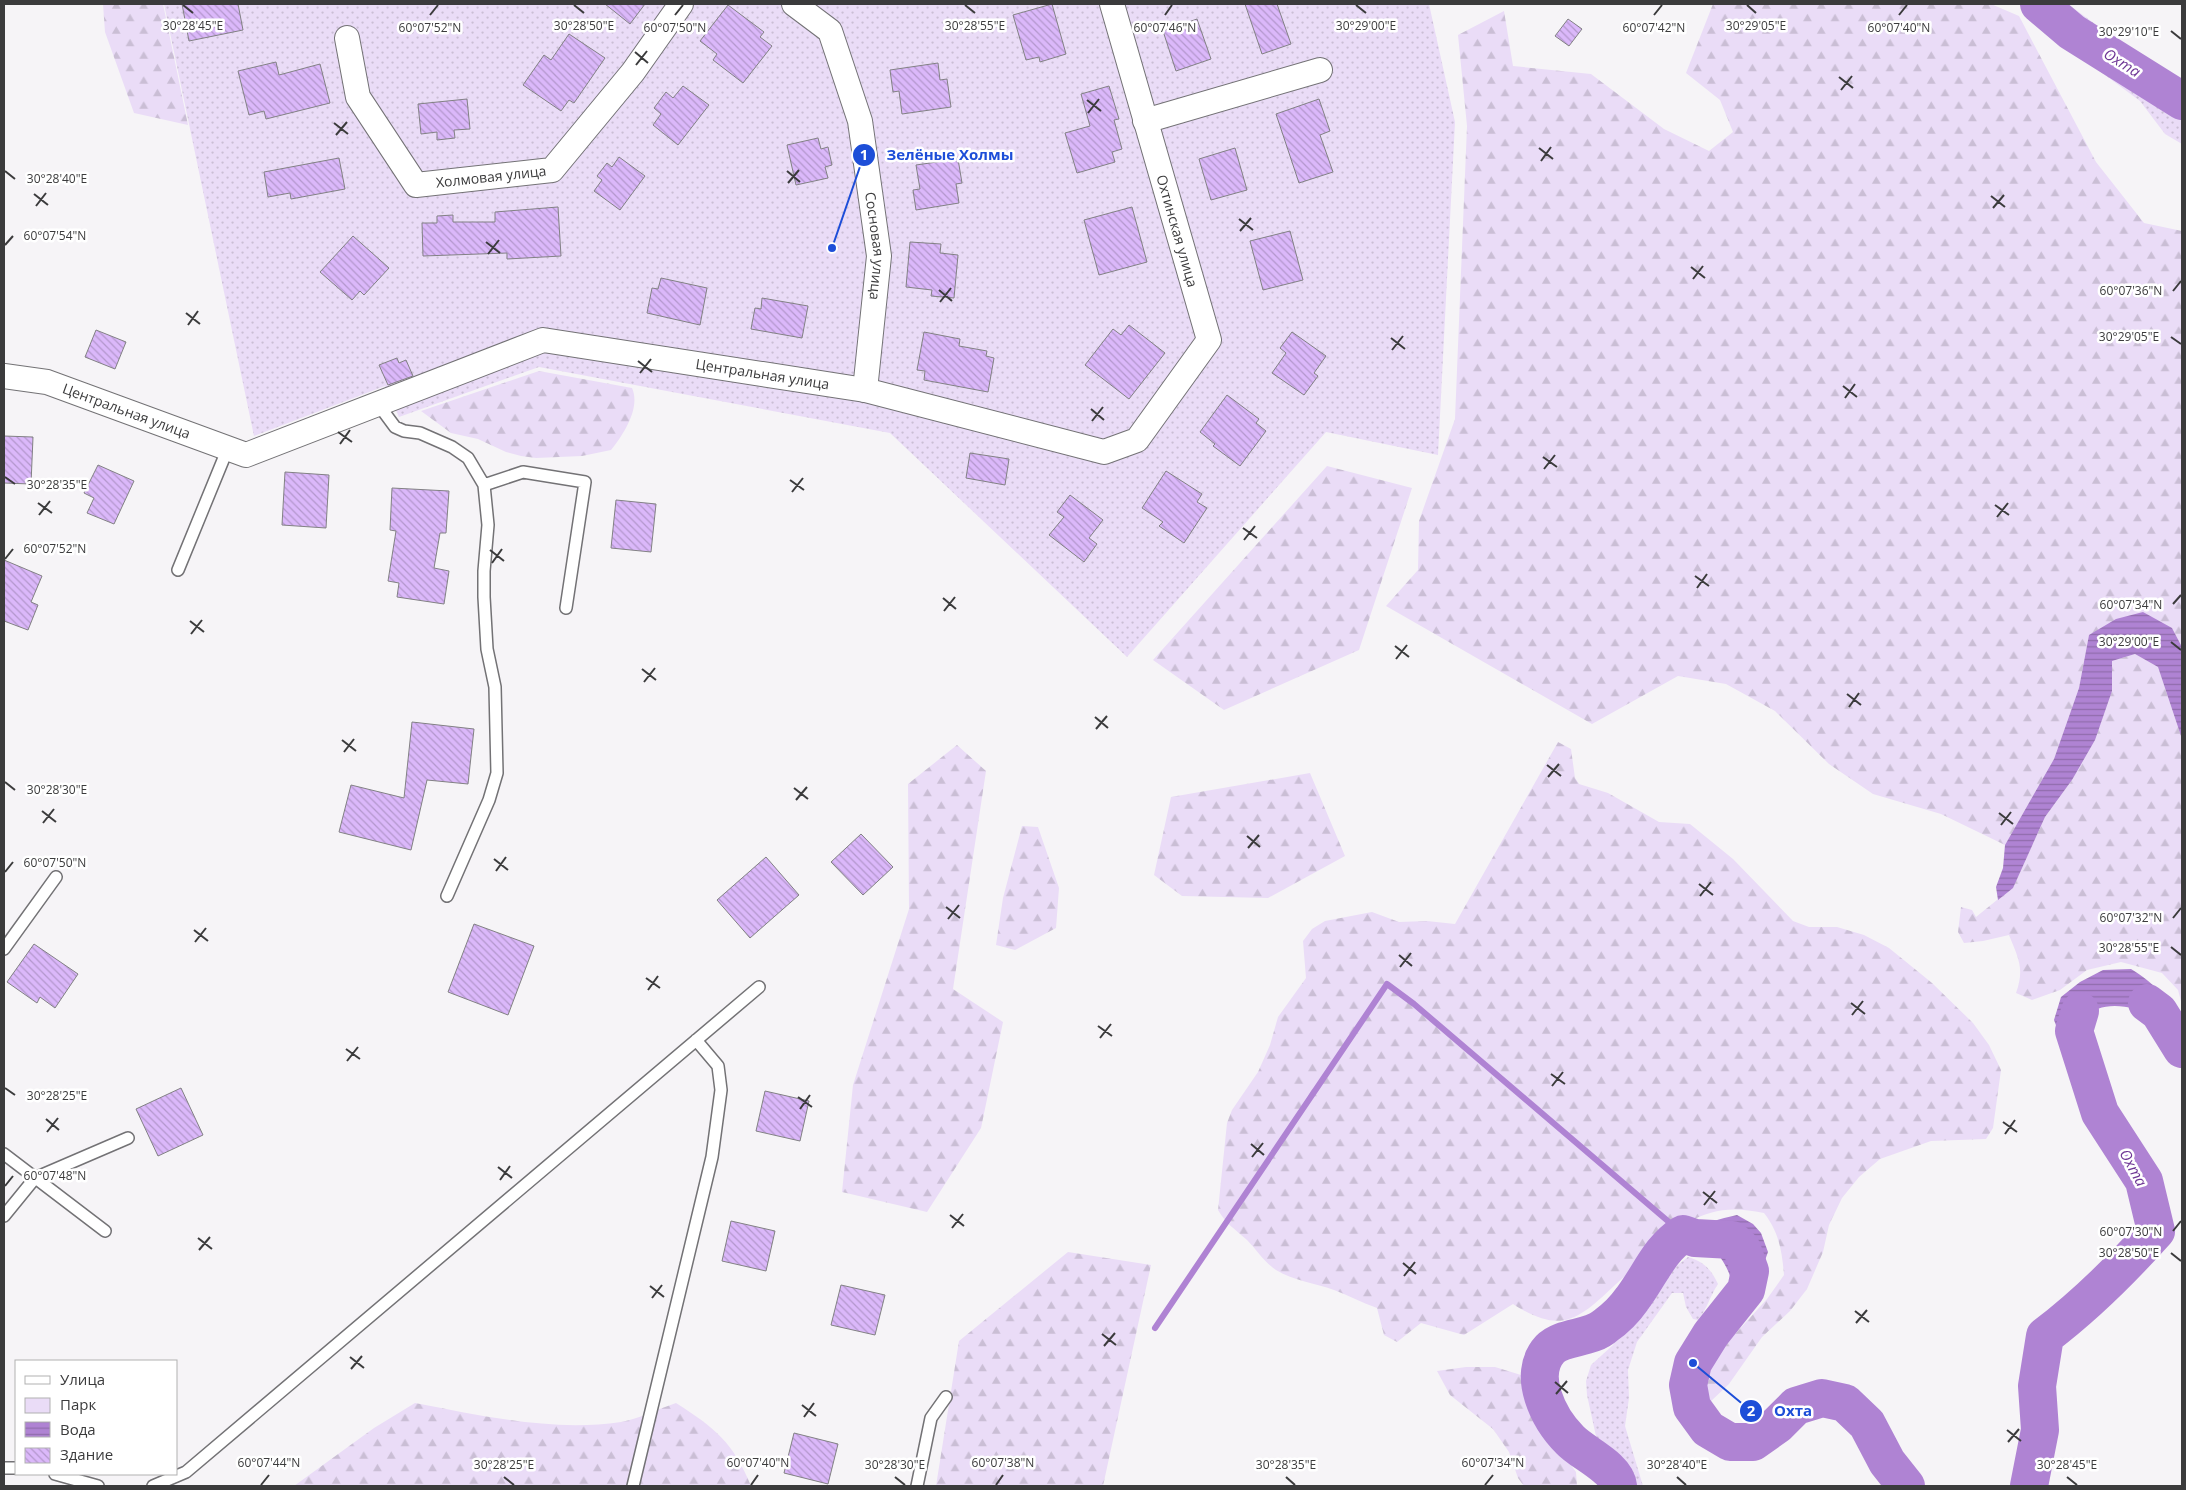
<svg xmlns="http://www.w3.org/2000/svg" width="2186" height="1490" font-family="'Open Sans',sans-serif">
<defs>
<pattern id="green-dots" width="8" height="8" patternUnits="userSpaceOnUse" patternTransform="scale(1.25)"><rect width="8" height="8" fill="#eadcf7"/><path d="M2 2h.1M6 6h.1" fill="none" stroke="#cabed5" stroke-width="1.8" stroke-linecap="round"/></pattern>
<pattern id="forest-firs" width="22" height="20" patternUnits="userSpaceOnUse" patternTransform="scale(1.25)"><rect width="22" height="20" fill="#eadcf7"/><path d="M5 1l3.5 6h-7zM16 11l3.5 6h-7z" fill="#cabed5"/></pattern>
<pattern id="water-rules" width="6" height="5" patternUnits="userSpaceOnUse" patternTransform="scale(1.25)"><rect width="6" height="5" fill="#af83d3"/><path d="M0 2.5h6" fill="none" stroke="#906cac"/></pattern>
<pattern id="building-back-hatch" width="6" height="6" patternUnits="userSpaceOnUse" patternTransform="scale(1.25)"><rect width="6" height="6" fill="#dbb8fa"/><path d="M-1 5l2 2M0 0l6 6M5-1l2 2" fill="none" stroke="#b397cc"/></pattern>
</defs>
<rect width="100%" height="100%" fill="#f6f4f7"/>
<path fill="url(#green-dots)" d="M164 4H1429L1455 122 1438 455 1326 432 1127 657 890 433 539 367 399 417 385 386 254 436Z
M2019 4H2068L2118 41 2182 81V144L2165 134 2140 101 2039 26Z
M1688 1257C1704 1262 1711 1269 1718 1284 1710 1296 1707 1309 1698 1320L1693 1319 1686 1307 1683 1293H1672L1637 1342 1628 1370 1629 1398 1625 1426 1643 1486H1623L1618 1469 1606 1462 1599 1450 1587 1395 1586 1381 1591 1365 1613 1345 1636 1310 1665 1275Z"/>
<path fill="url(#forest-firs)" d="M103 4H163L188 125 134 113 105 32Z
M1713 4H1991L2019 16 2096 162 2144 223 2182 231V647L2172 628 2089 635 2079 688 2054 759 2005 845 1941 814 1873 794 1829 764 1775 711 1726 684 1678 676 1592 724 1386 606 1418 570 1419 521 1455 419 1467 126 1458 35 1504 11 1513 66 1591 74 1664 129 1709 151 1733 132 1720 100 1686 73Z
M539 371 632 388C641 408 623 435 611 450L582 456 536 458 521 456 506 452 478 439 451 433 421 411Z
M1327 466 1412 488 1359 650 1224 710 1153 660Z
M2135 654 2158 667 2182 739V1005L2178 990 2162 973 2121 962 2087 970 2060 990 2032 1000 2016 993C2025 968 2018 958 2009 935L1983 941 1964 943 1958 932 1961 907 1972 910 1976 917 2013 887 2045 817 2072 780 2112 691V661Z
M1558 742 1571 749 1575 778 1579 784 1608 793 1659 822 1690 824 1733 859 1793 921 1809 927H1837L1864 935 1889 948 1932 983 1973 1023 1989 1045 2001 1070 1993 1128 1986 1139 1931 1141 1880 1159 1859 1177 1842 1198 1829 1225 1823 1252 1807 1289 1790 1311 1762 1337 1729 1384 1709 1403 1696 1400V1386L1704 1359 1714 1349 1727 1343 1767 1299 1784 1275C1782 1251 1779 1232 1764 1213 1733 1207 1714 1208 1687 1223 1683 1226 1676 1226 1673 1229 1666 1235 1660 1246 1654 1253 1642 1266 1627 1273 1615 1285 1578 1320 1561 1335 1513 1304L1464 1335 1421 1323 1397 1342 1384 1335 1377 1308C1362 1303 1348 1295 1334 1290 1315 1283 1294 1281 1276 1270 1264 1262 1257 1250 1247 1240 1235 1229 1226 1224 1218 1210L1227 1123 1232 1110 1258 1072 1270 1045 1278 1017 1306 978 1303 941 1312 929 1325 921 1372 912 1399 922 1427 921 1455 924Z
M957 745 986 771 953 989 1003 1022 981 1128 927 1212 842 1192 853 1085 909 909 908 784Z
M1310 773 1345 856 1268 898 1182 896 1154 875 1171 797Z
M1022 826 1038 827 1059 888 1056 928 1015 950 996 945 1003 898Z
M1068 1252 1151 1265 1103 1486H936L959 1341Z
M1466 1367H1495L1521 1375 1527 1405 1576 1472 1577 1486H1524L1518 1478 1509 1452 1493 1429 1450 1395 1437 1371Z
M415 1403C483 1416 552 1432 621 1422 639 1419 658 1409 676 1403 715 1428 733 1442 751 1486H294L374 1428Z"/>
<path fill="url(#water-rules)" d="M2143 612 2172 628 2182 647V739L2158 667 2135 654 2112 661V691L2095 740 2072 780 2045 817 2013 888 1998 900 1996 887 2003 868 2005 845 2054 759 2079 688 2089 635 2116 619Z
M2131 969C2163 989 2173 1004 2177 1042 2169 1033 2160 1022 2150 1015 2133 1005 2093 999 2084 1022 2079 1034 2081 1048 2082 1060L2060 1036 2054 1020 2061 997 2080 982 2103 970Z
M1737 1215 1753 1224 1761 1233 1768 1252 1755 1288 1728 1312C1729 1306 1733 1299 1733 1293 1734 1280 1723 1255 1711 1249 1700 1243 1684 1244 1672 1243 1688 1227 1715 1220 1737 1215Z"/>
<g fill="none" stroke-linecap="round" stroke-linejoin="round">
<path stroke="#af83d3" stroke-width="6" d="M1155 1328 1387 984 1414 1004 1683 1234"/>
<path stroke="#af83d3" stroke-width="38" d="M2039 4 2072 32 2182 101
M2147 1003 2159 1012 2182 1049
M1618 1486C1616 1467 1582 1453 1570 1440 1549 1419 1526 1375 1550 1349 1562 1336 1591 1339 1605 1326 1615 1319 1625 1309 1632 1299 1649 1277 1659 1249 1683 1234L1695 1238 1732 1240 1742 1249 1750 1271 1746 1290 1711 1334 1693 1363 1688 1385 1692 1407 1708 1429 1730 1442H1753L1777 1425 1796 1406 1822 1398 1845 1403 1867 1424 1887 1462 1906 1486
M2029 1486 2040 1430 2037 1386 2045 1336C2086 1305 2122 1269 2156 1231L2144 1181 2100 1113 2074 1031 2080 1011"/>
</g>
<path fill="url(#building-back-hatch)" stroke="#828184" d="M182 4H238L243 30 189 41Z
M605 4H645L630 24Z
M1052 4 1066 54 1040 62 1039 57 1026 60 1013 15Z
M1245 4H1277L1291 44 1262 54Z
M728 5 764 32 760 37 772 46 743 83 713 60 717 54 700 41Z
M1197 19 1211 59 1176 71 1163 31Z
M1568 19 1582 29 1569 46 1555 36Z
M569 34 605 58 574 103 569 100 561 111 523 85 544 55 551 60Z
M276 62 279 75 320 64 330 103 266 119 264 111 249 115 238 71Z
M938 63 940 80 947 79 951 107 902 114 899 91 893 92 890 70Z
M683 86 709 105 678 145 653 125 661 114 654 108 666 92 673 98Z
M1109 86 1119 119 1114 120 1122 149 1112 152 1115 162 1077 173 1065 133 1090 126 1081 94Z
M467 99 470 129 454 130 455 138 437 140V132L421 134 418 104Z
M1319 99 1330 131 1320 135 1333 172 1299 183 1276 114Z
M818 138 821 149 828 147 832 165 825 167 828 178 796 185 787 145Z
M1235 148 1247 190 1211 200 1199 159Z
M619 157 645 176 620 210 594 191 602 180 597 176 607 163 612 167Z
M339 158 345 189 291 199 290 193 268 197 264 172Z
M958 159 962 183 956 184 959 203 916 210 913 190 920 189 916 165Z
M558 207 561 256 507 259V253L423 256 422 223H437V216L453 215V222H495V212Z
M1132 207 1147 262 1099 275 1084 220Z
M1290 231 1303 280 1263 290 1250 241Z
M353 236 389 268 364 295 360 291 352 300 320 272Z
M910 242 941 244 940 253 958 255 954 298 931 296 932 290 906 287Z
M661 278 707 288 700 325 647 313 652 288 658 289Z
M762 298 808 306 802 338 751 329 755 308 761 309Z
M1129 325 1165 353 1129 399 1085 365 1113 329 1121 335Z
M96 330 126 342 115 369 85 357Z
M924 332 960 339 959 346 987 351 986 356 994 358 988 392 924 380 925 371 917 370Z
M1292 332 1326 356 1314 373 1318 376 1304 395 1272 373 1286 353 1280 348Z
M397 358 399 363 406 360 413 376 388 385 379 365Z
M1227 395 1259 419 1256 423 1266 431 1240 466 1213 446 1215 444 1200 432Z
M4 436 33 437 31 484 4 483Z
M970 453 1009 459 1005 485 966 478Z
M98 465 134 481 114 524 87 513 94 498 84 493Z
M1166 471 1202 494 1197 502 1207 508 1184 543 1159 526 1163 522 1142 508Z
M285 472 329 475 326 528 282 525Z
M392 488 449 491 446 533H440L434 568 449 571 444 604 397 597 399 583 388 581 396 531 390 530Z
M1070 495 1103 520 1089 538 1097 544 1084 562 1049 535 1064 517 1057 512Z
M616 500 656 504 651 552 611 548Z
M4 560 42 576 31 602 38 605 28 630 4 621Z
M412 722 474 729 468 784 427 780 411 850 339 832 351 785 404 798Z
M861 834 893 867 863 895 831 862Z
M766 857 799 895 750 938 717 900Z
M474 924 534 946 508 1015 448 992Z
M34 944 78 974 55 1008 40 997 37 1003 7 982Z
M181 1088 203 1135 158 1156 136 1109Z
M765 1091 809 1101 800 1141 756 1131Z
M731 1221 775 1231 766 1271 722 1261Z
M841 1285 885 1295 875 1335 831 1325Z
M794 1433 838 1444 828 1484 784 1473Z"/>
<g fill="none" stroke-linecap="round" stroke-linejoin="round">
<defs>
<path id="service" d="M378 404 395 427 404 431 420 433 452 447 468 458 484 485 488 525 484 571V597L487 649 495 687 497 773 489 800 447 896
M484 485 523 472 585 482 566 608
M178 570 228 448
M4 949 56 877
M4 1154 105 1231
M4 1216 35 1178 128 1138
M4 1468H16
M55 1474 98 1486
M153 1486 186 1472 759 987
M633 1486 712 1157 721 1090 718 1066 696 1040
M917 1486 931 1418 946 1397"/>
<g id="minor">
<path id="s1" d="M794 4 830 31 860 121 879 256 865 390"/>
<path id="s2" d="M347 38 358 97 416 185 552 170 633 72 681 4"/>
<path d="M1145 121 1320 70"/>
<path id="s3" d="M4 376 47 382 246 455 543 340 865 390 1104 452 1137 440 1209 340 1112 4"/>
</g>
</defs>
<use href="#service" stroke="#737275" stroke-width="14"/>
<use href="#minor" stroke="#737275" stroke-width="26"/>
<use href="#service" stroke="#fff" stroke-width="11"/>
<use href="#minor" stroke="#fff" stroke-width="24"/>
</g>
<path fill="none" stroke="#3b3b3c" stroke-width="2" d="M183 5 193 13M574 5 584 13M965 5 975 13M1356 5 1366 13M1747 5 1756 13M430 15 438 5M675 15 683 5M1165 15 1172 5M1654 15 1662 5M1899 15 1907 5M2171 31 2181 39M635 52 648 63M636 65 647 51M1839 77 1853 88M1841 90 1852 76M1087 100 1101 111M1088 113 1099 99M334 123 348 134M336 135 347 122M1539 148 1553 159M1541 161 1551 147M5 171 15 179M787 171 800 182M788 183 799 170M34 194 48 205M1991 196 2005 207M36 206 46 193M1993 208 2004 195M1239 219 1253 230M1240 231 1251 218M486 242 500 253M5 245 13 236M488 254 499 240M1691 267 1705 278M1693 279 1703 266M939 290 952 301M2173 291 2181 281M940 302 951 288M186 313 200 324M188 325 198 311M2171 337 2181 344M1391 338 1405 349M1392 350 1403 336M638 361 652 372M640 373 651 359M1843 386 1857 397M1845 398 1855 384M1091 409 1104 420M1092 421 1103 407M338 432 352 442M340 444 350 430M1543 457 1557 467M1544 469 1555 455M5 477 15 484M790 480 804 490M792 492 803 478M38 503 52 513M1995 505 2009 515M39 515 50 501M1997 517 2008 503M1243 528 1257 538M1244 540 1255 526M490 550 504 561M5 559 13 549M492 563 502 549M1695 576 1709 586M1697 588 1707 574M943 598 956 609M2173 604 2181 595M944 611 955 597M190 621 204 632M191 634 202 620M2171 642 2181 650M1395 646 1409 657M1396 659 1407 645M642 669 656 680M644 682 655 668M1847 694 1861 705M1849 707 1859 693M1095 717 1108 728M1096 729 1107 716M342 740 356 751M344 752 354 739M1547 765 1561 776M1548 777 1559 764M5 782 15 790M794 788 808 799M796 800 807 787M42 811 56 822M1999 813 2013 824M43 823 54 809M2001 825 2011 812M1247 836 1260 847M1248 848 1259 835M494 859 508 870M496 871 506 857M5 872 13 862M1699 884 1713 895M1700 896 1711 882M946 907 960 918M2173 918 2181 908M948 919 959 905M194 930 208 941M195 942 206 928M2171 947 2181 955M1399 955 1412 966M1400 967 1411 953M646 978 660 988M648 990 658 976M1851 1003 1865 1014M1852 1015 1863 1001M1098 1026 1112 1036M1100 1038 1111 1024M346 1049 360 1059M347 1061 358 1047M1551 1074 1565 1084M1552 1086 1563 1072M5 1088 15 1095M798 1097 812 1107M800 1109 810 1095M46 1119 59 1130M2003 1122 2017 1132M47 1132 58 1118M2005 1134 2015 1120M1251 1144 1264 1155M1252 1157 1263 1143M498 1167 512 1178M500 1180 510 1166M5 1186 13 1176M1703 1192 1717 1203M1704 1205 1715 1191M950 1215 964 1226M952 1228 963 1214M2173 1231 2181 1221M198 1238 212 1249M199 1250 210 1237M2171 1253 2181 1261M1403 1263 1416 1274M1404 1276 1415 1262M650 1286 664 1297M652 1298 662 1285M1855 1311 1869 1322M1856 1323 1867 1310M1102 1334 1116 1345M1104 1346 1115 1333M350 1357 364 1368M351 1369 362 1356M1555 1382 1568 1393M1556 1394 1567 1381M802 1405 816 1416M804 1417 814 1403M2007 1430 2021 1441M2008 1442 2019 1429M504 1477 514 1485M895 1477 905 1485M1286 1477 1295 1485M1677 1477 1686 1485M2067 1477 2077 1485M261 1485 269 1475M751 1485 758 1475M996 1485 1003 1475M1485 1485 1493 1475"/>
<g text-anchor="middle" stroke-width="5" stroke-linejoin="round" paint-order="stroke">
<g font-size="14" fill="#3b3b3c" stroke="#fff">
<text dy="5" stroke="none"><textPath href="#s2" startOffset="241">Холмовая улица</textPath></text>
<text transform="translate(1177 231) rotate(74)" y="5">Охтинская улица</text>
<text dy="5" stroke="none"><textPath href="#s1" startOffset="266">Сосновая улица</textPath></text>
<text dy="5" stroke="none"><textPath href="#s3" startOffset="796">Центральная улица</textPath></text>
<text dy="5" stroke="none"><textPath href="#s3" startOffset="128">Центральная улица</textPath></text>
</g>
<g font-size="15" font-style="italic" fill="#6e3695" stroke="#fff">
<text transform="translate(2122 63) rotate(32)" y="5">Охта</text>
<text transform="translate(2133 1168) rotate(61)" y="5">Охта</text>
</g>
</g>
<g font-size="12" text-anchor="middle" fill="#3b3b3c" stroke="#fff" stroke-width="5" stroke-linejoin="round" paint-order="stroke">
<text x="193" y="30">30°28'45"E</text>
<text x="584" y="30">30°28'50"E</text>
<text x="975" y="30">30°28'55"E</text>
<text x="1366" y="30">30°29'00"E</text>
<text x="1756" y="30">30°29'05"E</text>
<text x="430" y="32">60°07'52"N</text>
<text x="675" y="32">60°07'50"N</text>
<text x="1165" y="32">60°07'46"N</text>
<text x="1654" y="32">60°07'42"N</text>
<text x="1899" y="32">60°07'40"N</text>
<text x="2129" y="36">30°29'10"E</text>
<text x="57" y="183">30°28'40"E</text>
<text x="55" y="240">60°07'54"N</text>
<text x="2131" y="295">60°07'36"N</text>
<text x="2129" y="341">30°29'05"E</text>
<text x="57" y="489">30°28'35"E</text>
<text x="55" y="553">60°07'52"N</text>
<text x="2131" y="609">60°07'34"N</text>
<text x="2129" y="646">30°29'00"E</text>
<text x="57" y="794">30°28'30"E</text>
<text x="55" y="867">60°07'50"N</text>
<text x="2131" y="922">60°07'32"N</text>
<text x="2129" y="952">30°28'55"E</text>
<text x="57" y="1100">30°28'25"E</text>
<text x="55" y="1180">60°07'48"N</text>
<text x="2131" y="1236">60°07'30"N</text>
<text x="2129" y="1257">30°28'50"E</text>
<text x="269" y="1467">60°07'44"N</text>
<text x="758" y="1467">60°07'40"N</text>
<text x="1003" y="1467">60°07'38"N</text>
<text x="1493" y="1467">60°07'34"N</text>
<text x="504" y="1469">30°28'25"E</text>
<text x="895" y="1469">30°28'30"E</text>
<text x="1286" y="1469">30°28'35"E</text>
<text x="1677" y="1469">30°28'40"E</text>
<text x="2067" y="1469">30°28'45"E</text>
</g>
<path fill="none" stroke="#1d4ed8" stroke-width="2" d="M832 248L864 155M1693 1363L1751 1411"/>
<g fill="#1d4ed8" stroke="#fff" stroke-width="2">
<circle cx="832" cy="248" r="5"/>
<circle cx="1693" cy="1363" r="5"/>
<circle cx="864" cy="155" r="12"/>
<circle cx="1751" cy="1411" r="12"/>
</g>
<g font-size="15" text-anchor="middle" font-weight="bold" fill="#fff">
<text x="864" y="160">1</text>
<text x="1751" y="1416">2</text>
</g>
<g font-size="15" text-anchor="middle" font-weight="bold" fill="#1d4ed8" stroke="#fff" stroke-width="5" stroke-linejoin="round" paint-order="stroke">
<text x="950" y="160">Зелёные Холмы</text>
<text x="1793" y="1416">Охта</text>
</g>
<rect width="2186" height="1490" fill="none" stroke="#3b3b3c" stroke-width="10"/>
<rect x="15" y="1360" width="162" height="115" fill="#ffffff" stroke="#b1b1b1"/>
<rect x="25" y="1376" width="25" height="8" fill="#ffffff" stroke="#b1b1b1"/>
<text x="60" y="1385" font-size="15" fill="#3b3b3c">Улица</text>
<rect x="25" y="1398" width="25" height="15" fill="#eadcf7" stroke="#b1b1b1"/>
<text x="60" y="1410" font-size="15" fill="#3b3b3c">Парк</text>
<rect x="25" y="1422" width="25" height="15" fill="url(#water-rules)" stroke="#b1b1b1"/>
<text x="60" y="1435" font-size="15" fill="#3b3b3c">Вода</text>
<rect x="25" y="1448" width="25" height="15" fill="url(#building-back-hatch)" stroke="#b1b1b1"/>
<text x="60" y="1460" font-size="15" fill="#3b3b3c">Здание</text>
</svg>
